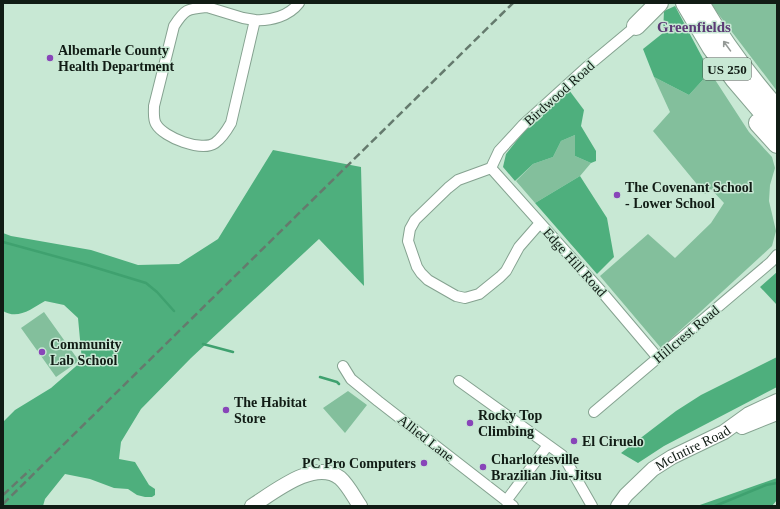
<svg xmlns="http://www.w3.org/2000/svg" width="780" height="509" font-family="Georgia,serif">
<rect width="100%" height="100%" fill="#c8e8d4"/>
<path fill="#83bf9c" d="M711 3H777V91L716 11Z
M710 72 749 132 772 157 775 168 770 185 769 201 776 231 772 246 661 348 600 276 648 234 675 258 711 223 724 203 711 189 705 194 653 131 670 112 654 77 689 95Z
M575 135V156L591 163 580 176 535 203 516 181 533 164 553 157 561 141Z
M44 312 79 361 56 377 21 328Z
M348 391 367 405 345 433 323 408Z"/>
<path fill="#4eaf7d" d="M675 6 710 72 689 95 654 77 643 49 663 33 664 11Z
M569 90 584 110 581 126 596 151V161L591 163 575 156V135L561 141 553 157 533 164 515 181 503 167 506 154 522 134Z
M273 150 361 167 364 286 319 239 191 358 141 409 121 442 119 459 135 462 149 485 155 489V495L152 497H145L137 495 128 489 114 488 90 479 65 474 45 499 43 506H3V422L15 410 51 388 82 361 78 318 64 305 45 301C31 309 18 320 3 311V233L11 236 91 250 138 265 179 264 218 239Z
M580 176 607 218 614 257 597 274 535 203Z
M777 272V305L760 287Z
M777 357V387L664 446 638 463 621 453 676 411 701 395Z
M777 478V500L772 506H697Z"/>
<g fill="none" stroke-linecap="round" stroke-linejoin="round">
<path stroke="#3fa16f" stroke-width="2.5" d="M3 242 87 265 146 283 157 292 174 311
M203 344 233 352
M320 377 337 382 339 384
M715 506 766 485 777 483"/>
<defs>
<path id="street" d="M207 7 243 18 255 20 231 123C227 130 222 138 215 143 202 152 164 138 156 124 153 119 154 112 154 106L174 26C185 9 187 9 207 7Z
M255 20C271 21 289 16 299 3
M491 168 458 180 448 188 415 220 410 229 408 241 417 267 421 273 428 280 456 296 465 298 479 294 500 277 506 271 519 247 540 223
M491 168 602 292 658 358
M491 168 499 151 523 125 588 66 636 26
M343 366 351 379 378 401 513 506
M459 381 562 455 568 464 592 506
M594 412 771 262 777 255
M506 501 548 445"/>
<g id="secondary">
<path d="M742 427 777 413"/>
<path d="M252 506C273 493 315 458 340 478 348 485 354 497 360 506"/>
<path id="s1" d="M618 506 626 495 653 469 672 457 724 432 749 414 777 401"/>
</g>
<path id="highway" d="M685 3 711 47 735 80 777 129
M700 3C722 41 748 76 777 109
M636 26 659 3
M758 123 777 144"/>
</defs>
<use href="#street" stroke="#85a290" stroke-width="12"/>
<use href="#secondary" stroke="#85a290" stroke-width="16"/>
<use href="#highway" stroke="#85a290" stroke-width="20"/>
<use href="#street" stroke="#fff" stroke-width="10"/>
<use href="#secondary" stroke="#fff" stroke-width="14"/>
<use href="#highway" stroke="#fff" stroke-width="18"/>
<path stroke="#657a6d" stroke-width="2.5" stroke-dasharray="8 4" stroke-linecap="butt" d="M3 495 30 470
M3 504 513 3"/>
</g>
<defs><path id="oneway-shaft" d="M-6 0H5M1.5-3L5.5 0L1.5 3" fill="none" stroke-width="1.6" stroke-linecap="round" stroke-linejoin="round"/></defs>
<use stroke="#949996" href="#oneway-shaft" transform="translate(727 46) rotate(-126)"/>
<g fill="#8845b9" stroke="#c8e8d4" stroke-width="1.5">
<circle cx="50" cy="58" r="4"/>
<circle cx="617" cy="195" r="4"/>
<circle cx="42" cy="352" r="4"/>
<circle cx="226" cy="410" r="4"/>
<circle cx="470" cy="423" r="4"/>
<circle cx="574" cy="441" r="4"/>
<circle cx="424" cy="463" r="4"/>
<circle cx="483" cy="467" r="4"/>
</g>
<g text-anchor="middle" stroke-width="3" stroke-linejoin="round" paint-order="stroke">
<rect fill="#c8e8d4" stroke="#48594e" stroke-width="1" x="703" y="58" width="48" height="22" rx="3"/>
<g font-size="13" font-weight="bold" fill="#111c15">
<text x="727" y="74">US 250</text>
</g>
<g font-size="14" font-weight="bold" fill="#111c15" stroke="#c8e8d4" text-anchor="start">
<text x="58" y="55">Albemarle County<tspan x="58" dy="16">Health Department</tspan></text>
<text x="625" y="192">The Covenant School<tspan x="625" dy="16">- Lower School</tspan></text>
<text x="50" y="349">Community<tspan x="50" dy="16">Lab School</tspan></text>
<text x="234" y="407">The Habitat<tspan x="234" dy="16">Store</tspan></text>
<text x="478" y="420">Rocky Top<tspan x="478" dy="16">Climbing</tspan></text>
<text x="582" y="446">El Ciruelo</text>
<text x="491" y="464">Charlottesville<tspan x="491" dy="16">Brazilian Jiu-Jitsu</tspan></text>
<text x="416" y="468" text-anchor="end">PC Pro Computers</text>
</g>
<g font-size="14" fill="#111c15" stroke="#c8e8d4">
<text transform="translate(559 93) rotate(-42)" y="5">Birdwood Road</text>
<text transform="translate(575 262) rotate(48)" y="5">Edge Hill Road</text>
<text transform="translate(686 334) rotate(-40)" y="5">Hillcrest Road</text>
<text transform="translate(426 438) rotate(38)" y="5">Allied Lane</text>
<text dy="5" stroke="none"><textPath href="#s1" startOffset="96">McIntire Road</textPath></text>
</g>
<g font-size="15" font-weight="bold" fill="#5c3b76" stroke="#c8e8d4">
<text x="694" y="32">Greenfields</text>
</g>
</g>
<rect width="780" height="509" fill="none" stroke="#111c15" stroke-width="8"/>
</svg>
